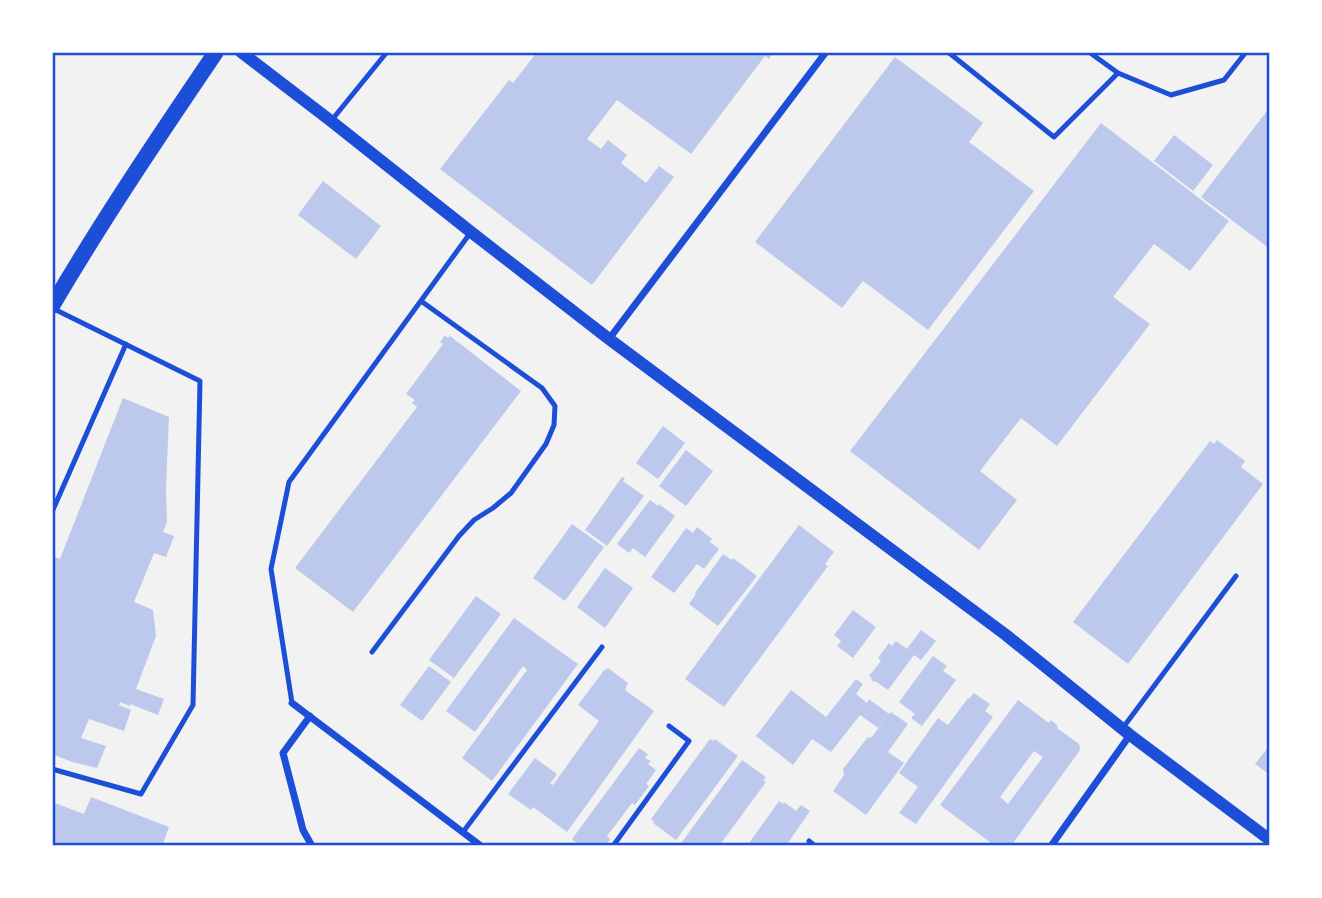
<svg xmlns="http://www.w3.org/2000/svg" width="1322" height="898" font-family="Cabin,sans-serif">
<rect width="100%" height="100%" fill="#f2f2f2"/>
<path fill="#bdc9ec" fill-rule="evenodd" d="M537 52H773L769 59 765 56 691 154 617 100 587 139 601 149 608 140 627 155 621 163 646 183 659 166 674 177 592 285 440 169 509 80 513 83Z
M895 57 983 123 969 142 1034 191 928 330 863 281 842 308 755 242Z
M1270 107V249L1201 197Z
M1101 123 1229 221 1190 271 1154 244 1113 297 1150 324 1057 446 1021 418 980 471 1017 500 979 550 850 451Z
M1174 135 1213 165 1193 191 1154 161Z
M323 181 381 226 356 259 298 215Z
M445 335 448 338 450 336 521 391 353 612 295 568 417 407 412 403 415 400 406 394 443 344 440 342Z
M123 398 169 417 166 488 167 522 163 532 174 536 166 557 154 553 134 602 153 610 156 636 136 689 164 699 158 715 130 704V706L120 702 119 705 131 710 124 731 89 719 81 738 106 746 97 768 72 762 52 754V556L60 559Z
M663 426 685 443 658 479 636 463Z
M1217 440 1245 461 1241 467 1263 484 1128 664 1073 622 1210 441 1214 444Z
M686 450 713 471 686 506 659 486Z
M622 477 625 478 623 481 644 496 607 546 585 530Z
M650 500 658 506 659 504 675 516 645 557 633 548 629 553 617 544Z
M572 524 604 547 565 601 533 578Z
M799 525 834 552 825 564 828 566 724 707 685 679Z
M697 527 712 539 710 542 719 549 704 569 697 564 674 593 651 577 686 528 693 533Z
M723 554 732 560 733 558 757 576 718 626 689 604 696 594 695 593Z
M605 568 633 588 605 628 577 607Z
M476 596 501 614 454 678 429 660Z
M853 610 876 627 853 658 837 646 841 641 834 635Z
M514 618 578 664 492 781 462 758 527 670 523 666 475 732 446 711Z
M921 630 936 641 921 660 914 655 888 690 875 681 874 682 871 679 872 678 869 676 881 661 878 658 889 643 892 646 896 641 907 649Z
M933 656 947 666 943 671 956 680 922 726 911 718 915 714 899 702Z
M429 666 451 682 422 721 400 705Z
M608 668 628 683 625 690 654 711 567 832 533 807 531 810 508 794 535 758 557 774 550 784 553 785 599 721 578 705 605 669 606 670Z
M856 679 863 684 856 694 867 703 869 699 889 714 891 712 908 724 888 752 904 763 866 815 833 791 844 775 843 769 867 738 872 737 887 716 878 728 860 715 831 752 812 739 793 765 756 736 791 690 826 717Z
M974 693 990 704 985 711 993 717 916 824 899 813 918 787 899 773 938 718 948 725 968 698 969 699Z
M1018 700 1049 723 1051 720 1058 726 1057 728 1079 744 1080 750 1011 846H995L940 805ZM1034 751 1043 757 1008 804 1000 797Z
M710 739 713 741 715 739 738 756 676 840 653 823 654 822 651 819Z
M1270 745V775L1255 764Z
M639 748 648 754 645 758 651 761 648 764 656 770 646 784 649 786 635 805 632 803 607 836 610 839 606 846H580L572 839Z
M742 760 766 777 763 780 766 782 719 846H679Z
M91 797 169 827 162 846H52V802L84 814Z
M779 801 783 804 784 802 796 811 801 805 810 811 786 846H747Z"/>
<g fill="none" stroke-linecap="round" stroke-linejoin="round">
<path stroke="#1d4ed8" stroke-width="5" d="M948 52 1054 137 1118 73
M1089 52 1118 73 1171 95 1224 80 1246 52
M331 121 387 52
M52 308 200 381 193 705 141 794 52 769
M52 512 126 344
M372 652 459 536 474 520 493 508 511 493 546 444 554 425 555 406 542 388 421 301
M292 703 271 569 289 482 471 232
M1122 729 1236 576
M463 832 602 647
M809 841 815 846
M613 846 689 741 669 726"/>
<path stroke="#1d4ed8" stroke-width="7" d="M609 339 826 52
M292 703 481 846
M310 716 283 753 303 830 312 846
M1051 846 1130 735"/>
<path stroke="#1d4ed8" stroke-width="12" d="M241 52 331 121 471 232 609 339 1006 635 1130 735 1270 840"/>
<path stroke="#1d4ed8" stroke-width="16" d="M52 306C103 219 159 136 216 52"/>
</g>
<rect width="1322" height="898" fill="none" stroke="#ffffff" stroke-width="108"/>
<rect x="54" y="54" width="1214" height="790" fill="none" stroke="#1d4ed8" stroke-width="2.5"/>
</svg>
